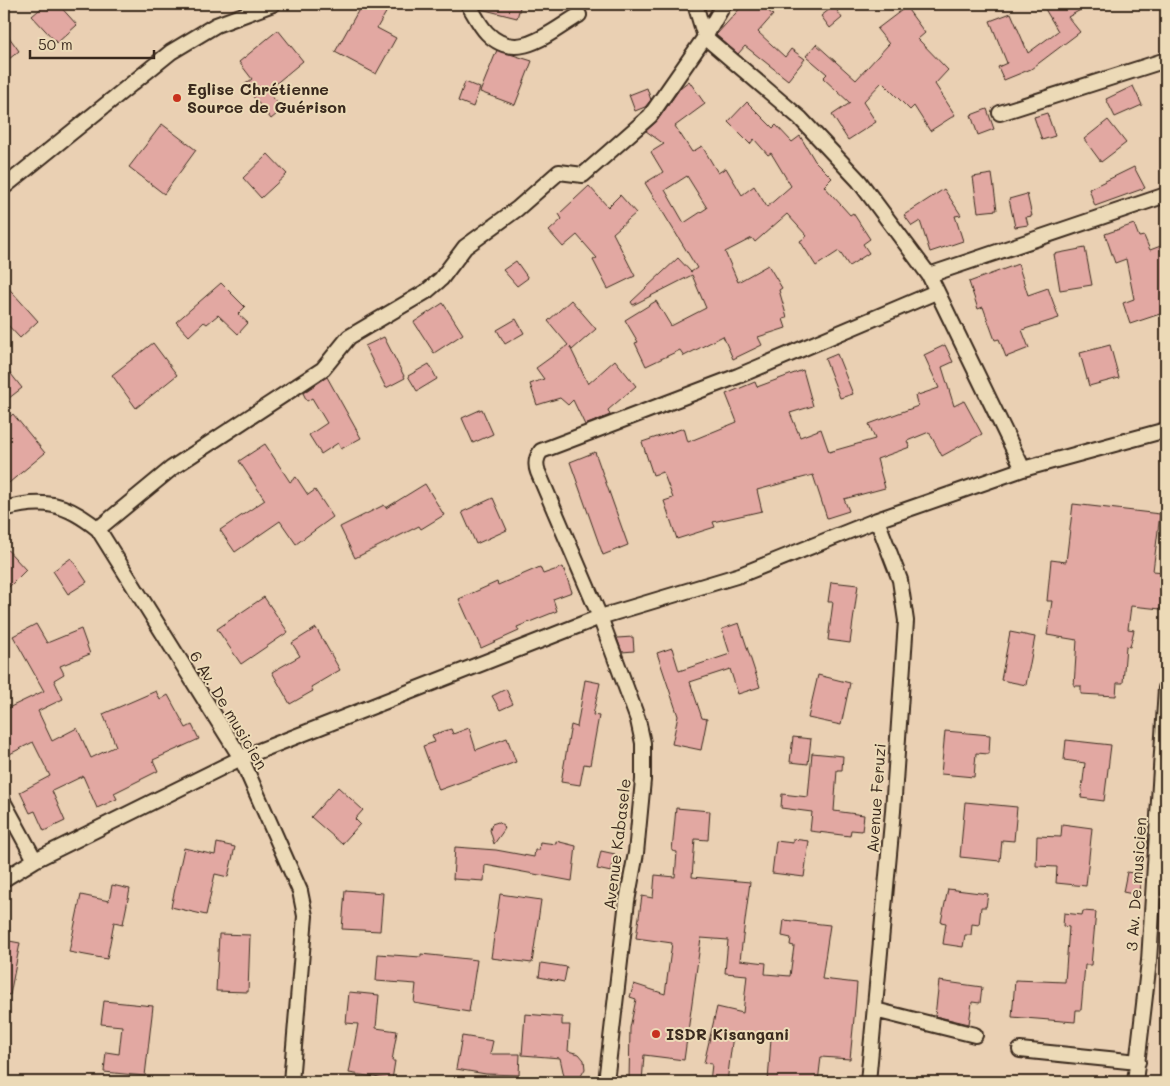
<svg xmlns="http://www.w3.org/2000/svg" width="1170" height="1086" font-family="Mali,sans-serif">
<rect width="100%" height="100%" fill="#ead0b3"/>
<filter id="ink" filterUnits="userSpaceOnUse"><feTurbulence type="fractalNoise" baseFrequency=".02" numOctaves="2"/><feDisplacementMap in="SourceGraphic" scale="10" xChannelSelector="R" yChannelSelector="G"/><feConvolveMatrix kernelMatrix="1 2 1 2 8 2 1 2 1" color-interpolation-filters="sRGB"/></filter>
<g filter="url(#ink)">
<path fill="#e2a8a2" stroke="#3b2a1e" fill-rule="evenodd" d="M46 4H58L77 25 57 43 32 16Z
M362 4H391L377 28 396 38 376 74 335 52Z
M481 4H521L517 18 481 9Z
M744 4H760L773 15 758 32 785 57 791 49 805 59 788 80 745 46 738 54 716 35Z
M1042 4H1091L1068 17 1080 32 1031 69 1004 80 998 67 1007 63 990 21 1011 13 1028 53 1058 31Z
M834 6 842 18 830 28 821 16Z
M906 7 925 33 918 39 948 70 935 84 955 115 930 131 914 106 910 110 882 82 863 102 876 122 848 140 832 115 850 103 823 78 827 74 806 56 816 44 856 80 889 44 877 29Z
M4 30 19 51 4 63Z
M278 30 303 61 267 91 283 109 271 119 244 85 252 79 239 62Z
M497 50 532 61 515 105 480 92Z
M689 81 705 104 675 126 692 152 702 146 718 173 726 168 742 195 754 186 767 207 791 186 771 153 768 155 754 139 750 144 728 122 747 102 773 128 776 125 792 142 800 136 815 161 832 178 824 186 850 215 853 213 870 239 863 244 869 253 849 266 839 251 816 266 800 241 807 236 787 214 755 242 752 238 725 252 738 282 768 265 782 288 779 290 787 318 783 319 786 328 758 337 762 345 733 359 723 336 684 356 680 350 646 366 635 343 638 342 625 320 656 301 671 326 706 308 692 275 633 305 631 302 678 258 691 272 697 268 645 183 663 172 651 152 664 144 646 131 657 121 681 87ZM687 176 707 208 684 223 665 190Z
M465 82 480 88 473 107 458 101Z
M1133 86 1142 105 1115 117 1106 99Z
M647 88 651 100 645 107 635 111 629 95Z
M987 109 994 129 978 135 971 115Z
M1047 113 1055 136 1042 140 1034 117Z
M1108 120 1126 143 1101 162 1084 139Z
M162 124 196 150 164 194 129 167Z
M268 154 287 174 261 198 243 178Z
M1134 167 1145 188 1095 206 1089 189Z
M992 174 997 210 978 212 973 177Z
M589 186 608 207 620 195 636 213 613 233 635 276 608 289 593 260 597 258 577 235 563 247 549 231 562 219 559 214Z
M944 189 961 215 955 216 963 241 930 252 920 221 912 226 904 215Z
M1027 194 1032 216 1026 217 1028 225 1015 227 1009 199Z
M1134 224 1139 237 1144 236 1150 250 1166 244V312L1130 324 1123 303 1134 299 1126 259 1115 263 1105 234Z
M1085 248 1092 285 1060 290 1054 254Z
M516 261 528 278 517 286 503 270Z
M1018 264 1028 295 1048 288 1059 318 1022 330 1029 348 1006 357 999 339 995 340 983 307 978 309 969 282Z
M4 283 38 321 20 338 4 321Z
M221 283 245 307 238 314 248 323 238 334 218 315 207 324 204 322 189 336 176 322Z
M571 300 596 329 572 350 570 347 588 384 615 360 636 386 608 410 610 415 585 425 573 400 568 405 560 398 537 405 530 384 544 379 536 368 568 345 548 321Z
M443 303 463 334 434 353 414 322Z
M516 319 524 333 505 344 497 330Z
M384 337 405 378 386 388 365 346Z
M153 343 177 375 136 408 112 375Z
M945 345 953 362 942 367 954 406 964 401 982 434 942 456 929 432 907 441 910 447 877 459 885 488 844 499 849 511 827 518 813 475 757 490 762 511 713 522 715 527 677 539 664 501 673 498 663 472 653 475 642 442 684 428 688 442 737 422 726 394 755 382 757 387 803 370 813 406 790 413 800 437 821 429 829 452 875 439 869 424 918 406 915 396 939 388 924 355Z
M1110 345 1119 378 1089 386 1080 353Z
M837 354 853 394 840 398 825 359Z
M429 364 437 379 417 391 408 376Z
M4 365 22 388 4 402Z
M327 377 361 438 341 449 338 443 321 454 309 435 327 423 312 398 307 401 303 393Z
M482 409 493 434 473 443 462 418Z
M13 414 45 453 4 487V422Z
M265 444 290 482 296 477 308 495 315 490 333 517 296 544 280 521 235 552 220 530 265 500 239 461Z
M595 452 628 545 603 555 570 462Z
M425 484 444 515 421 529 419 526 355 558 340 527 384 505 386 508Z
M493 498 507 530 476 544 462 512Z
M1073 504 1160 514 1153 571 1164 572 1161 609 1131 606 1128 629 1134 630 1130 647 1126 646 1123 683H1117L1116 696 1081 694V686H1074L1077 640 1047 635 1052 601H1047L1051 560 1066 562Z
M4 546 26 570 4 592Z
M71 558 87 582 68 594 53 571Z
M540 567 543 574 563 567 572 592 553 599 557 611 517 627 519 631 481 648 459 599 497 582 498 585Z
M831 582 858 585 850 643 828 640 833 602H828Z
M264 597 288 632 241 664 217 629Z
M739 623 760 687 738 694 730 669 690 682 702 718 707 719 701 750 672 744 678 716 657 653 672 648 679 671 730 654 722 629Z
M36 624 47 643 81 629 90 654 60 666 64 674 54 680 63 699 38 711 52 741 77 728 91 758 116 746 103 714 156 691 160 700 168 695 186 728 192 725 199 739 153 760 158 771 114 793 117 799 97 808 83 776 52 791 65 821 44 831 35 811 30 813 20 792 50 776 33 742 4 757V710L44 691 13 636Z
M316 628 340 670 311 687 313 691 290 704 272 672 300 656 292 643Z
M1010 632 1035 637 1026 685 1001 680Z
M633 637 634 651 622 652 617 638Z
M818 675 850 683 841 725 808 718Z
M585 680 600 683 593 715 599 716 590 765 584 764 580 785 561 782 571 725 577 727Z
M506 689 513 704 500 710 492 696Z
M469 728 476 750 507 738 516 762 439 790 423 746 435 742 432 735 451 729 453 734Z
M945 731 990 735 989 754 976 753 974 777 941 774Z
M793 737 811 739 808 764 790 762Z
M1066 740 1111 745 1104 801 1081 798 1085 763 1064 760Z
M812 753 843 756 842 770H837L834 811 864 815 862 831 851 830 850 836 810 831 812 812 781 808 782 794 808 797Z
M338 787 363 810 355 819 360 824 342 844 311 817Z
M965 802 1017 807 1014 841 1002 840 1000 861 960 857Z
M676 808 710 811 708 840 695 839 692 877 750 882 740 960 766 963 765 974 790 976 794 946 790 945 791 938 782 936 784 920 830 925 822 979 857 983 855 1008 850 1059 821 1057 818 1082H768L771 1038 733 1035 727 1082H710L712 1064 704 1063 717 1007 743 1013 747 975 725 973 728 940 701 938 684 1060 644 1055 642 1082 629 1081 630 1028 636 999 630 997 634 984 665 994 672 943 636 938 642 896 653 898 655 875 675 877 677 852 672 851Z
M498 822 503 825 504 830 494 844 490 830 492 824Z
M1062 824 1092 828 1086 886 1056 883 1057 867 1036 866 1037 836 1061 837Z
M793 839 809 841 804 877 772 873 776 841 793 843Z
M556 841 576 846 572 881 485 865 484 881 453 879 455 847 496 850 534 857 535 850H539L540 842 556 844Z
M217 843 235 847 228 877 215 874 206 915 171 907 184 848 215 855Z
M601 851 615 854 611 872 597 869Z
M1127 872 1142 875 1138 895 1123 892Z
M112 885 130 889 123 924 114 922 107 959 69 952 81 895 109 901Z
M948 889 988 894 986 907H981L979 925 972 924 971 935H965L963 947 943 944 946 923 941 922Z
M345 890 383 893 380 931 342 929Z
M500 894 541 900 532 963 491 958Z
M1083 911 1096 912 1091 965H1085L1081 1010H1076L1075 1022 1012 1017 1015 980 1065 982 1069 927 1063 926 1064 913 1082 915Z
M219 934 250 935 248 992 216 991Z
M4 940 20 943 10 995 4 994Z
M378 954 421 957V954L477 960 469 1012 414 1003 416 984 376 981Z
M541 963 567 967 564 982 539 977Z
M939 981 982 987 980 1003 972 1002 969 1024 935 1016Z
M349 992 379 995 376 1028 397 1031 392 1061H395L392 1080 349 1073 358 1024 346 1023Z
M104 1001 153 1006 145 1076 104 1072 106 1052 119 1054 122 1026 101 1024Z
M525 1014 562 1017V1025H570L568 1051 579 1054 584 1060 585 1069 581 1076H564L560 1058 522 1055Z
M462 1036 493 1041 490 1054H520L519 1075 486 1074 456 1069Z"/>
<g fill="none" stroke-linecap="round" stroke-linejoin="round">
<defs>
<path id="minor" d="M468 4C474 13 479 25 487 33 517 64 550 32 579 15
M695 4 705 37 800 118 859 181 929 275 1023 469
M1000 113 1166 60
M4 187 171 52 216 25 273 4
M929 275 1166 195
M4 509C44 498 66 503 98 529L241 758 300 891 305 916 291 1082
M98 529 172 468 323 369 349 337 427 291 441 279 465 247 517 209 559 172 583 175 650 116 705 37 724 4
M4 803 35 860
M4 879 35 860 241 758 600 617 740 575 877 520 1023 469 1166 430
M875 1010 975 1035
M1020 1050 1138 1062
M606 1082 627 901 636 853 643 780V743L638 720 600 617 538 472C535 464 536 458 541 451L738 376 936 292
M868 1082 893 811 906 621 900 580 877 520
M1135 1082 1149 961 1166 688"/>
</defs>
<use href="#minor" stroke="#3b2a1e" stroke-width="18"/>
<use href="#minor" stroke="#ecdab7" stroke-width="14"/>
</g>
</g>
<g fill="#c8321e" stroke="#ecdab7" stroke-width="2">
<circle cx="177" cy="98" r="5"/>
<circle cx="656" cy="1034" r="5"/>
</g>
<g text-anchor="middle" stroke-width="4" stroke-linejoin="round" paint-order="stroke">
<g font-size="16" font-weight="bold" fill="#3b2a1e" stroke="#ecdab7" text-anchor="start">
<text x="187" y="95">Eglise Chrétienne<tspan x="187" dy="18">Source de Guérison</tspan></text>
<text x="666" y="1040">ISDR Kisangani</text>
</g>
<g font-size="16" fill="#3b2a1e" stroke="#ecdab7">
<text transform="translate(229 710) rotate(59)" y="6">6 Av. De musicien</text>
<text transform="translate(876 798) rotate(-86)" y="6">Avenue Feruzi</text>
<text transform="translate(617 844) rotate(-83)" y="6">Avenue Kabasele</text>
<text transform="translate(1136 884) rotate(-86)" y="6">3 Av. De musicien</text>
</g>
</g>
<rect width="1170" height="1086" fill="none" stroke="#ecdab7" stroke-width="20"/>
<rect x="10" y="10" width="1150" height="1066" fill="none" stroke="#3b2a1e" stroke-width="2" filter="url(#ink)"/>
<path d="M30 50v8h124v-8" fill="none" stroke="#3b2a1e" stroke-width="2.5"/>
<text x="38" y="50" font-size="15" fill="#3b2a1e" stroke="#ecdab7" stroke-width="4" paint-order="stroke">50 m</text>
</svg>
